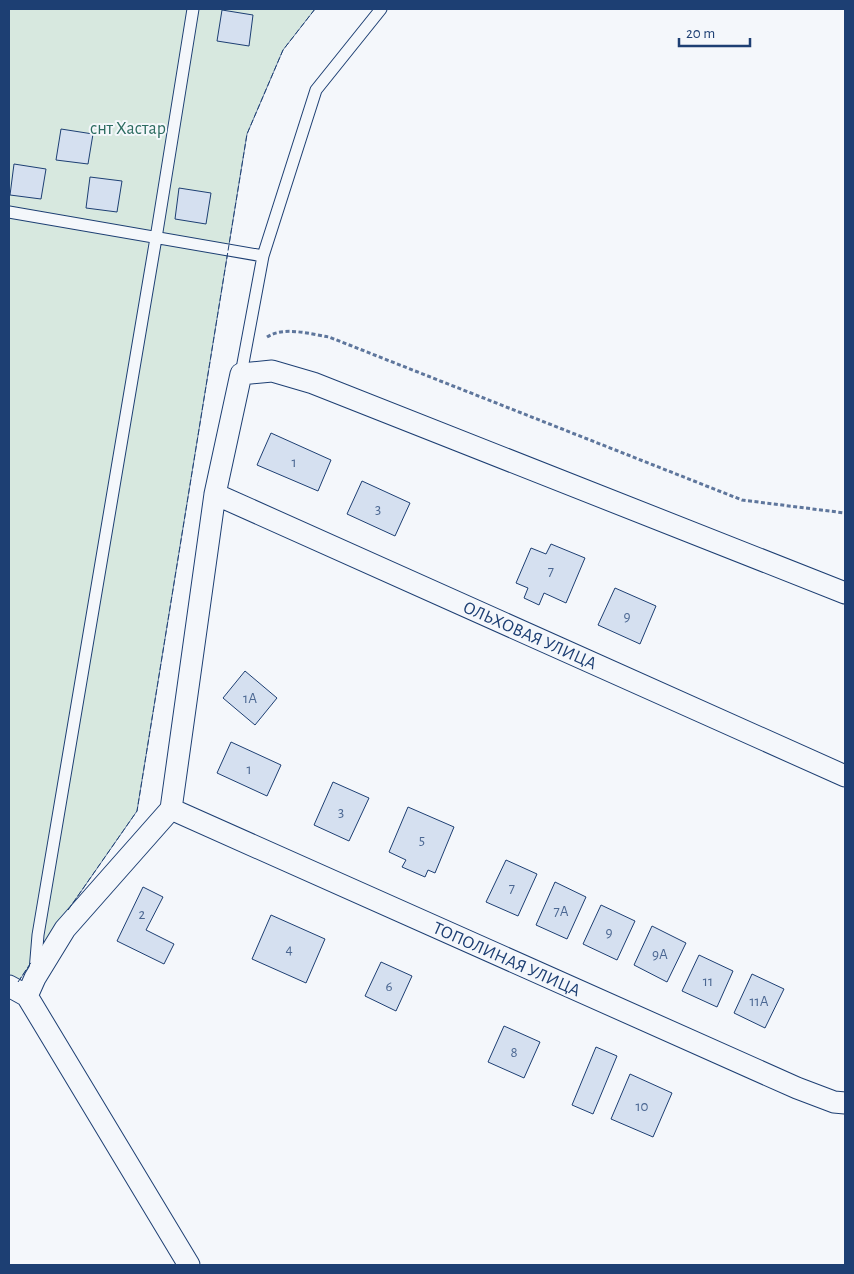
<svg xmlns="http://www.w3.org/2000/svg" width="854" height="1274" font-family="'Alegreya Sans',sans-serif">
<rect width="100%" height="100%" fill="#f4f7fb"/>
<path fill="#d7e8df" stroke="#687fa3" d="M9 9H315L283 50 247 134 137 811 9 995Z"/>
<path fill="#d5e0f0" stroke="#1d3f73" d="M222 10 253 15 249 46 217 41Z
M61 129 93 134 88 164 56 160Z
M14 164 46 169 41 199 10 195Z
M90 177 122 181 117 212 86 208Z
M179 188 211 193 206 224 175 219Z
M271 433 331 460 318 491 257 465Z
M362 481 410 503 395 536 347 514Z
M551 544 585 558 566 603 544 593 539 605 524 598 528 588 516 583 531 548 546 554Z
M615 588 656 606 640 644 598 625Z
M245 671 277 698 255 725 223 698Z
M231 742 281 765 267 796 217 773Z
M333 782 369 798 349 841 314 825Z
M408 807 454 827 435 873 428 870 425 877 402 867 406 860 389 852Z
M506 860 537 874 518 916 486 902Z
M555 882 586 897 567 939 536 925Z
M143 887 163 897 146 930 174 944 164 964 117 941Z
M601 905 635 921 617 960 583 944Z
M271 915 325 939 306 983 252 959Z
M652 926 686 943 667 982 634 965Z
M699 955 733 971 717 1007 682 991Z
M381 962 412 976 396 1011 365 996Z
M752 974 784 989 765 1028 734 1013Z
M504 1026 540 1042 524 1078 488 1062Z
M596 1047 617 1056 593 1114 572 1105Z
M630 1074 672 1093 653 1137 611 1119Z"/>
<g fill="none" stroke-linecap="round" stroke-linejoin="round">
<defs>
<path id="service" d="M9 212 263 256
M241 374 263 256 316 90 381 9
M35 971 38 935 156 238 193 9"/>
<path id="minor" d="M215 494 845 776
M171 809 797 1088 834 1102 845 1103
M9 986 27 996 189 1265
M27 996 35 978 65 929 171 809 215 494 241 374 272 371 313 383 845 593"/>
</defs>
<use href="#service" stroke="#1d3f73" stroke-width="13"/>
<use href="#minor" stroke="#1d3f73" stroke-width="23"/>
<path stroke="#5e769c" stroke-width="3" stroke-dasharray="4 2.5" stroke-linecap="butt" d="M267 337C284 326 310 334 329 337L742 500 845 513"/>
<use href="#service" stroke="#f4f7fb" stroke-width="11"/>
<use href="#minor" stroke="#f4f7fb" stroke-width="21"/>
<path stroke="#1d3f73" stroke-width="1" stroke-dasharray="6 2.5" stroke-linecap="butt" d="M68 910 137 811 247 134 283 50 315 9
M18 982 32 961"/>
</g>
<g text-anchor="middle" stroke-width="4" stroke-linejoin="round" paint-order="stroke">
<g font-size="15" fill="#4b6792">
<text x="294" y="467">1</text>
<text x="378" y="514">3</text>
<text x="551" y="576">7</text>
<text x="627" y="621">9</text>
<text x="250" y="703">1А</text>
<text x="249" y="774">1</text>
<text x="341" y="817">3</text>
<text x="422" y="845">5</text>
<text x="512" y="893">7</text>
<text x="561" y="916">7А</text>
<text x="142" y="919">2</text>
<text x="609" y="937">9</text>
<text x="289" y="954">4</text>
<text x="660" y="959">9А</text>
<text x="708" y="986">11</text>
<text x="389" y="991">6</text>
<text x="759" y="1006">11А</text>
<text x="514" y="1057">8</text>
<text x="642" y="1111">10</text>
</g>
<g font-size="18" fill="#2c6c60" stroke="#f4f7fb">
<text x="128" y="134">снт Хастар</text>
</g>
<g font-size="18" fill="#1d3f73" stroke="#f4f7fb">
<text transform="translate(530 635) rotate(24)" y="6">ОЛЬХОВАЯ УЛИЦА</text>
<text transform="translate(507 959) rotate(24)" y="6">ТОПОЛИНАЯ УЛИЦА</text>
</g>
</g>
<rect width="854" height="1274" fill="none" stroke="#1d3f73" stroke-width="20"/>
<path d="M679 38v8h71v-8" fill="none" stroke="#1d3f73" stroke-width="2.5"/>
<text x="686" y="38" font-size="15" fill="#1d3f73" stroke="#f4f7fb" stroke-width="4" paint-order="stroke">20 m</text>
</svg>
